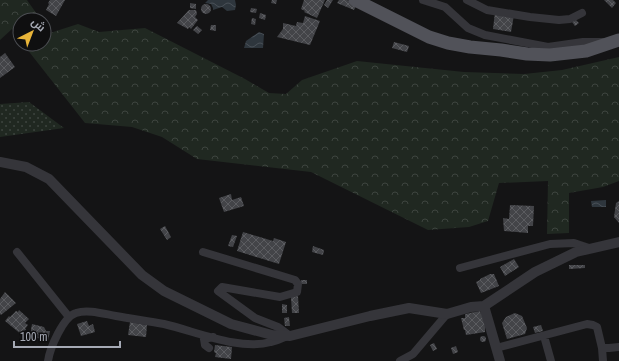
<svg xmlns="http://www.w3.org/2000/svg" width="619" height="361" font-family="'Archivo Narrow',Cairo,sans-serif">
<defs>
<pattern id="grass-dots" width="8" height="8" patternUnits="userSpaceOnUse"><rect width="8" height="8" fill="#202821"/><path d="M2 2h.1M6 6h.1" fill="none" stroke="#3d443f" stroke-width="1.8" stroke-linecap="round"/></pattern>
<pattern id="forest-crowns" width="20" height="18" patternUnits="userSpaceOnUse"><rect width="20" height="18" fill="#202821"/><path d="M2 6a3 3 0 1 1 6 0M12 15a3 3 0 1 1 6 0" fill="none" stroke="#3d443f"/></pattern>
<pattern id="water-waves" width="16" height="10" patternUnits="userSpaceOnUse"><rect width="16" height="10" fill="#2e363d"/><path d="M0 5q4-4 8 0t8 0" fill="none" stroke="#495057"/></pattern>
<pattern id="building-cross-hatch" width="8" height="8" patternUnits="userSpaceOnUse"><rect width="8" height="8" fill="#434448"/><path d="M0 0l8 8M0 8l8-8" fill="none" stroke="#5b5c60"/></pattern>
</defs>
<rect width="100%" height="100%" fill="#141415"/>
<path fill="url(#grass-dots)" d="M29 102 64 128 0 137V104Z"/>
<path fill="url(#forest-crowns)" d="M0 0H27L41 20H20V40L12 29 0 40Z
M78 24 99 32 145 28 245 79 269 93 286 94 302 80 357 61 464 72 524 74 562 70 619 57V181L603 187 569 193V233L547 234 548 181 499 183 488 221 469 227 428 230 311 172 197 159 162 137 132 127 85 123 23 44H44V25L50 33Z"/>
<path fill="url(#water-waves)" d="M208 0H235L236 5 235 10 227 11 222 7 213 10V8L211 4 205 3Z
M259 32 264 34 263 48H244L246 41Z
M606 200V207H592L591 201Z"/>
<path fill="url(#building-cross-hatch)" d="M50 0H65L56 16 46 10 49 4 48 3Z
M272 0H277L276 4 271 3Z
M304 0H325L317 18 304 12 305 11 301 9Z
M327 0H333L328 8 324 5Z
M339 0H347L357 4 354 10 337 3Z
M604 0H613L616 3 612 8Z
M190 3 196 4V9L190 8Z
M201 9a5 5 0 1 1 10 0a5 5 0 1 1-10 0Z
M251 8 257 9 256 13 250 12Z
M189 10H196L197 14 195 17 198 20 191 29 189 27 188 29 177 23Z
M495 12 514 15 511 32 493 29Z
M260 13 266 15 265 20 259 18Z
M305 16 320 21 310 45 277 37 283 29V23L296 26 297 22 303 23Z
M252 18 256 19 255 25 251 24Z
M575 19 579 23 575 26 572 22Z
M211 25H216V31L210 30Z
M197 26 202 30 198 34 193 30Z
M394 42 409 46 407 52 392 48Z
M5 53 15 67 0 78V57Z
M231 194 232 200 241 197 244 206 224 212 219 198Z
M619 201V223L614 217 616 203Z
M510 205 534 206 533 226H528V233L504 231 503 218 509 219Z
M165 226 171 237 167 240 160 229Z
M243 232 273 241 274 238 286 242 279 264 237 251Z
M232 235 237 236 233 247 228 246Z
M313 246 324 250 323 255 312 252Z
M514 259 519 267 505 276 500 267Z
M569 265H585V268L569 269Z
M490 274H494L499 286 481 293 476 282 480 280V279Z
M301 280H307V284H301Z
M5 292 16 303 1 315 0 314V299Z
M298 296 299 313H292L291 297Z
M282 304 287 305V313H282Z
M19 310 29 319 25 323 28 325 25 329H26L22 335 5 321 9 316 10 317 16 311 18 312Z
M480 311 481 314H483L486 327 485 328V332L466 335 465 330H464L461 318H465V314Z
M515 313 522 316 527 328 525 334 507 339 502 323 506 317Z
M289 317 290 326H285L284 318Z
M87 321 89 326 93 324 95 332 81 336 77 324Z
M130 322 147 325 146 337 128 335Z
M32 324 44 327 46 331H50L48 341 30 336Z
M541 325 543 331 535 333 533 327Z
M480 339a3 3 0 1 1 6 0a3 3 0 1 1-6 0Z
M434 343 437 349 433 351 430 345Z
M215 345 232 347 231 359 215 357 216 353 214 352Z
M456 346 458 352 453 354 451 348Z"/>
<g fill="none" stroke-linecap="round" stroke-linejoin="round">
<path stroke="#35353a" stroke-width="8" d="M423 0 445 7 468 28 485 35 548 47 583 42H603
M467 0 487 10 530 17 559 20 570 19 582 13
M17 252 69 317
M203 252 295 280 298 284 297 292 280 297 222 287 218 291 255 318 278 327 290 336
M460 268 550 244 574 243 589 248
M544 336 551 361
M209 348 205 345 204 339 213 337
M496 348 587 324 593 325 597 327 602 348H609L619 347
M602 348 603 361
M48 361C50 348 63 317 76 313 88 309 104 314 116 316 132 319 148 321 164 324 195 331 239 351 271 342 276 341 280 339 285 337
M400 361 413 354 447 314"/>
<path stroke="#35353a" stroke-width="10" d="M0 162 26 167 49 179 142 275 164 291 231 324 272 335 290 336 370 316 409 308 447 314 471 307 484 306 535 272 576 252 619 242
M484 306 500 361"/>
<path stroke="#515259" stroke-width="13" d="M355 0 429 37 448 43 470 47 501 50 527 54 550 55 586 51 619 40"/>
</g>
<g transform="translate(32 32) rotate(42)"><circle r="19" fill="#0f0f10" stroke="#4b4d52"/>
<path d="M0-3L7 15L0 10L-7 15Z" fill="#e8b439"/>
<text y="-6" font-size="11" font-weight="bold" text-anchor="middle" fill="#a6aab5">ش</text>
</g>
<path d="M14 341v6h106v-6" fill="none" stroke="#a6aab5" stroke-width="2"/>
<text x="20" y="341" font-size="12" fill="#a6aab5" stroke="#0f0f10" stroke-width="3" paint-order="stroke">100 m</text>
</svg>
